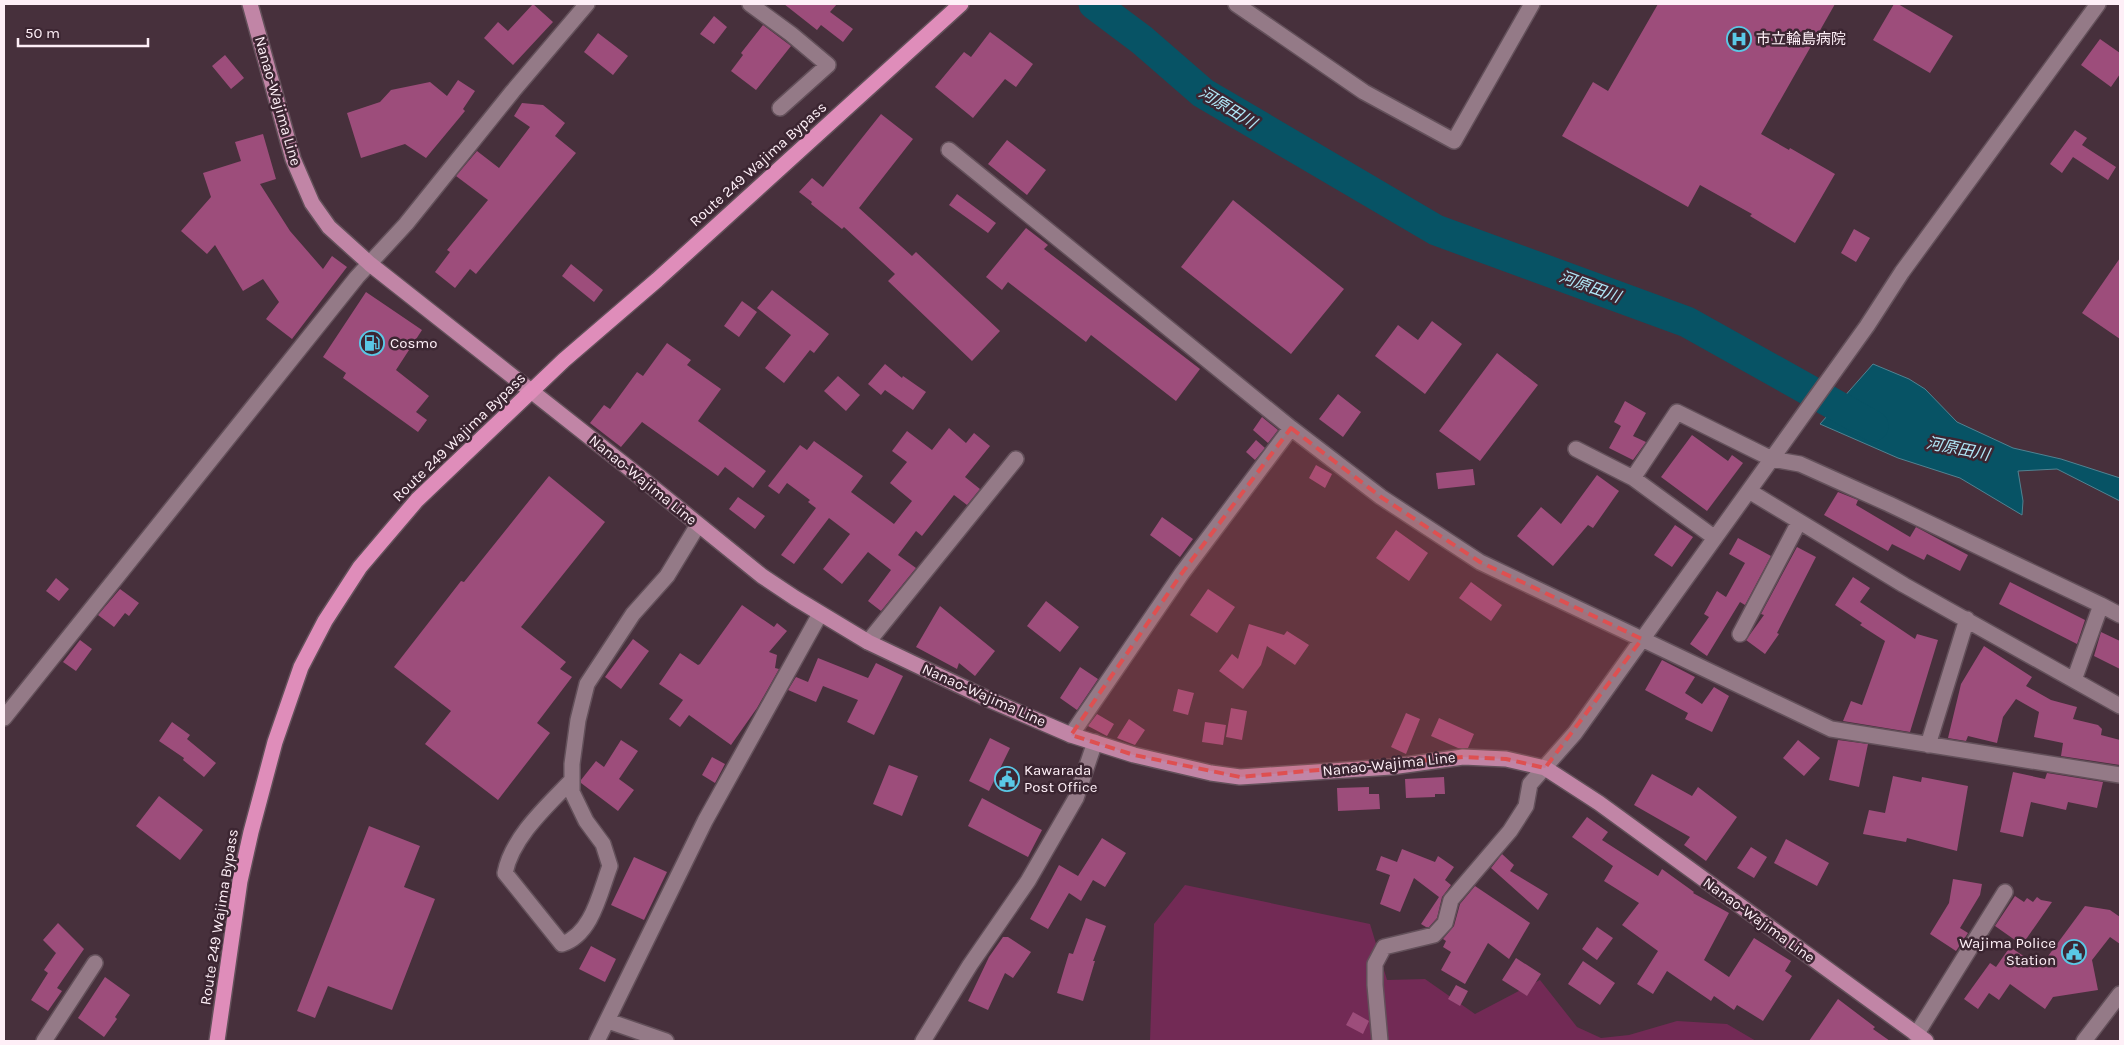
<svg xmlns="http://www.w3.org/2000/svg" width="2124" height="1045" font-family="Karla,'Noto Sans JP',sans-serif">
<rect width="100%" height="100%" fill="#47303c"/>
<path fill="#722a55" d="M1185 885 1370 924 1387 980 1425 979 1475 1014 1540 980 1577 1027 1601 1038 1629 1035 1677 1021 1727 1024 1756 1041H1150L1154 924Z"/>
<path fill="#075365" stroke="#518291" d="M1873 364 1909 379 1925 389 1957 422 2013 448 2061 459 2120 478V501L2057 469 2018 471 2023 501 2022 515 1960 478 1898 458 1820 424Z"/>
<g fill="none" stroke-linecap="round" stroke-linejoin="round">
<path stroke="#075365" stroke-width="31" d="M1094 4 1142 40 1203 93 1436 230 1687 322 1873 426"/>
</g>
<path fill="#9d4d7b" d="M533 4 553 22 513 65 484 38 498 22 508 31Z
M784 4H837L830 12 853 29 843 42 821 25 817 30Z
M1658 4H1835L1761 134 1789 150 1790 148 1835 174 1795 243 1750 216 1752 214 1700 185 1688 207 1562 136 1593 82 1608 91Z
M1894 4H1898L1953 36 1930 73 1873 40Z
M714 16 727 27 714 44 700 34Z
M763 25 791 46 756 90 731 71 743 55 741 53Z
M990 32 1033 64 1016 87 1005 79 973 118 935 87 964 52 971 57Z
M598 33 628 56 613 75 584 52Z
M2100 39 2120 53V74L2111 87 2081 65Z
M225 55 244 78 231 89 212 66Z
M458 80 475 91 463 109 465 111 426 158 405 144 361 158 347 113 380 102 391 90 430 82 447 96Z
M522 103 543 105 565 123 555 136 576 153 476 274 470 269 455 288 435 272 450 252 447 250 488 200 456 176 477 151 499 168 530 127 514 116Z
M881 114 913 139 859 208 912 256 916 252 1000 331 972 361 888 281 895 274 844 227 842 229 811 204 812 202 799 192 812 178 823 187Z
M2075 130 2087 138 2082 145 2116 167 2108 180 2073 157 2062 173 2050 164Z
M263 134 276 179 260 184 290 231 323 269 332 256 347 267 292 339 266 319 279 302 263 279 243 291 215 245 207 254 181 231 211 197 203 173 241 161 235 142Z
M1007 140 1046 170 1027 195 988 164Z
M957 194 996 223 988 233 949 205Z
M1233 200 1344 289 1291 354 1181 267Z
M1026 228 1048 245 1044 249 1200 369 1176 401 1091 335 1086 342 1008 282 1002 290 986 277Z
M1854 229 1870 238 1856 262 1841 253Z
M2120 258V339L2082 313Z
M571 264 603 290 594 302 562 276Z
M772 290 829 334 814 353 810 350 784 383 765 368 791 335 757 308Z
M366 292 422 330 396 370 429 396 416 412 427 420 418 432 343 378 346 373 323 357Z
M742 301 757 312 739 337 724 326Z
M1432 321 1462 344 1425 394 1375 356 1398 325 1418 340Z
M667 343 691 360 687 365 721 389 698 421 766 471 753 488 725 467 718 476 642 422 621 447 590 423 604 405 610 409 637 372 643 376Z
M1497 353 1538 385 1480 461 1439 431Z
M885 364 902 378 903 376 926 392 913 410 885 390 881 395 868 384Z
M838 376 860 395 846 411 824 391Z
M1338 394 1361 412 1343 437 1319 419Z
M1625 401 1646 413 1633 436 1646 442 1633 460 1609 448 1621 426 1614 422Z
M1262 417 1278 430 1268 443 1253 430Z
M949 428 966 443 974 433 990 446 965 477 980 489 967 505 954 495 922 536 916 531 898 555 916 568 881 611 868 601 891 570 868 552 842 584 823 569 850 534 829 518 794 564 781 555 816 508 808 502 810 500 787 483 779 494 768 486 800 445 807 450 814 441 863 476 851 492 894 524 912 501 890 483 907 462 892 451 907 431 932 450Z
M1692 435 1728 461 1732 455 1743 463 1707 511 1661 477Z
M1256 440 1265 448 1255 460 1246 452Z
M1316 465 1332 474 1325 488 1309 478Z
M1473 469 1475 485 1438 489 1436 473Z
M1597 475 1619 491 1593 528 1588 525 1553 566 1517 536 1541 507 1561 524Z
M549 476 605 522 521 627 566 662 560 669 572 677 537 723 550 733 498 800 425 744 451 711 394 667 461 581 464 582Z
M1838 492 1858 500 1856 505 1910 537 1916 527 1968 555 1960 571 1927 554 1924 560 1892 544 1888 551 1824 515Z
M738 497 765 516 755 529 729 509Z
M1162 517 1193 539 1180 557 1150 535Z
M1675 525 1693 537 1672 567 1654 555Z
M1396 530 1428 553 1409 581 1376 558Z
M1738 538 1771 556 1745 605 1740 602 1707 656 1690 644 1709 617 1704 614 1717 591 1726 597 1745 563 1729 554Z
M1797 547 1816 557 1777 633 1779 634 1765 654 1746 640 1764 615 1761 614Z
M1853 577 1870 588 1860 602 1915 639 1917 634 1938 640 1910 732 1843 721 1851 701 1862 705 1885 641 1860 625 1862 623 1835 605Z
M56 578 69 589 59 601 46 591Z
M1471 582 1502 605 1491 621 1459 598Z
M2010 582 2085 620 2077 644 1999 604Z
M120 589 139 603 129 616 125 613 114 627 98 615Z
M1208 589 1235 607 1217 633 1190 615Z
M1046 601 1079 627 1060 652 1027 626Z
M742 605 774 627 777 623 787 631 769 652 777 655 775 668 779 669 757 708 731 745 689 715 680 727 669 719 683 700 659 684 680 653 698 665 700 664Z
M940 606 995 651 975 676 959 663 957 669 916 647Z
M1249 624 1284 635 1287 631 1309 645 1295 665 1267 646 1261 665 1243 689 1219 671 1232 654 1238 659Z
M2101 632 2120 641V669L2094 656Z
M633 639 649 651 621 689 605 677Z
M80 640 92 649 76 671 63 662Z
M1984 646 2032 677 2026 686 2051 700 2077 707 2073 719 2098 725 2102 729 2101 735 2120 740V765L2061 756 2063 743 2034 737 2039 712 2016 699 2003 717 1997 743 1968 736 1966 741 1948 738 1961 684Z
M818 658 868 678 876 663 903 676 874 735 847 722 858 700 823 686 816 702 788 690 796 677 808 682Z
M1662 660 1695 677 1685 693 1702 704 1714 687 1729 696 1712 732 1685 719 1688 713 1645 690Z
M1080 667 1098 679 1077 710 1060 698Z
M1178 689 1194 693 1188 715 1173 711Z
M1231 708 1247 711 1242 740 1226 737Z
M1406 713 1420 719 1406 754 1391 747Z
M1097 714 1114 724 1107 736 1088 726Z
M1439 718 1474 734 1468 748H1458L1431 736Z
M1129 719 1145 730 1135 745 1117 738Z
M172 722 190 735 187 739 216 763 204 777 183 760 184 758 159 741Z
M1205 722 1226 725 1223 745 1202 742Z
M990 738 1010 748 989 791 969 781Z
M621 740 638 751 619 779 634 790 618 811 581 783V780L596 761 604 767Z
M1798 740 1820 758 1804 776 1783 758Z
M1838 740 1868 744 1859 787 1829 780Z
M712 757 725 764 715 783 702 775Z
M889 765 918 776 902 816 873 804Z
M2013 772 2045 779 2047 773 2103 782 2097 808 2068 802 2066 810 2031 802 2023 837 2000 832Z
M1652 774 1692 796 1698 787 1737 817 1706 861 1684 845 1690 837 1634 805Z
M1893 776 1921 782 1922 777 1968 786 1957 851 1907 838 1906 842 1863 834 1869 810 1885 813Z
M1444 777 1445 794H1435V797L1406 798 1405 779Z
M1369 787V794H1379L1380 809 1338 811 1337 788Z
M159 796 203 830 180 860 136 826Z
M982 798 1042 830 1028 857 968 826Z
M1587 817 1608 832 1602 840 1658 876 1662 869 1694 892 1693 893 1729 913 1704 960 1729 977 1754 938 1791 961 1785 971 1792 976 1763 1021 1737 1005 1734 1010 1714 996 1711 1001 1667 971 1653 994 1637 984 1658 951 1622 925 1639 903 1604 881 1613 866 1572 837Z
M369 826 420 846 404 887 435 899 392 1010 328 986 315 1018 297 1011Z
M1102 838 1126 853 1105 887 1093 880 1081 901 1069 893 1048 929 1030 919 1059 865 1078 876Z
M1786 839 1829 863 1817 886 1774 863Z
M1751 847 1767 857 1754 878 1737 868Z
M1402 849 1435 862 1438 856 1454 867 1445 880 1451 885 1442 897 1437 918 1429 927H1426L1421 924 1439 897 1414 878 1400 912 1380 904 1390 875 1376 870 1381 856 1397 862Z
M1502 854 1514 865 1510 871 1548 894 1538 910 1491 868Z
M634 857 667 872 644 920 611 905Z
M1953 879 1982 884 1980 895 1960 928 1968 933 1956 951 1930 934 1949 903Z
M1475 886 1530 923 1509 959 1488 943 1465 984 1441 970 1451 952 1443 947 1446 941 1443 939 1454 926 1460 904Z
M2015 896 2024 902 2027 898 2033 902 2037 897 2041 900 2052 902 2022 945 1995 926Z
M2085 906 2110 910 2120 917V944L2110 937 2092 960 2098 990 2053 997 2045 1009 2010 984 1999 1000 1989 993 1978 1009 1964 999 1990 963 1996 967 2010 947 2040 967Z
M1086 918 1106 926 1093 961H1095L1083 1001 1057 993 1069 953 1073 954Z
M58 923 84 949 57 988 62 991 48 1011 31 1000 48 973 44 970 56 953 43 940Z
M1597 927 1613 938 1597 960 1582 949Z
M1003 937H1008L1031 952 1013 978 1005 973 988 1010 968 1001 989 957Z
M591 946 616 959 605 982 579 969Z
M1516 958 1541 974 1527 996 1502 980Z
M1583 961 1615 983 1600 1005 1568 984Z
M105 977 130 995 115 1017 117 1019 104 1037 78 1018Z
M1456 985 1468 991 1460 1006 1448 999Z
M1838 999 1875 1027 1873 1029 1890 1041H1809Z
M1353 1012 1369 1021 1363 1034 1346 1025Z"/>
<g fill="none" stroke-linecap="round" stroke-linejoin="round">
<defs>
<path id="minor" d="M750 4 791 34 828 65 780 108
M1236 4 1364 92 1454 141 1532 4
M949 150 1291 428 1381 497 1480 562 1831 729 2120 775
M1576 449 1633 478
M1749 491 1904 585 2120 706
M1715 538 1633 478 1677 412 1772 459 1800 464 1889 504 2101 605
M1740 634 1799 522
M868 642 1016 459
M2074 680 2101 605 2120 615
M4 718 357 277 406 224 513 91 587 4
M1071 735 1182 573 1291 428
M1928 745 1967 619
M572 780C547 806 512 837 505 873L562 944C592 935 600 892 610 866L603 844 586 821 572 792V764L578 720 587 684 633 614 667 576 698 525
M608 1021 666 1041
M1916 1035 2005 892
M44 1041 95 963
M597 1041 705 821 820 614
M923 1041 970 965 1028 881 1076 798 1095 742
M1380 1041 1375 985V964L1384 947 1434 935 1445 923 1451 900 1510 831 1526 806 1530 784 1575 733 1867 326 1902 272 2098 4
M2084 1041 2120 994"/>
<path id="major" d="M250 4 293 159 312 203 329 227 370 264 630 469 762 576 795 598 868 642 990 700 1071 735 1134 755 1211 773 1240 777 1391 767 1463 757 1506 759 1545 768 1599 803 1926 1041"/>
<path id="highway" d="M217 1041 240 881 251 832 275 742 301 667 325 621 360 567 417 500 564 360 657 280 961 4"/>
</defs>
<use href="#minor" stroke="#63505a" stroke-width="18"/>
<use href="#major" stroke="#63505a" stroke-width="18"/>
<use href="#highway" stroke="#63505a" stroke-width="18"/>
<use href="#minor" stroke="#947a87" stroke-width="15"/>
<use href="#major" stroke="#c185a6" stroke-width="15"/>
<use href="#highway" stroke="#df8dba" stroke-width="15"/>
</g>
<path fill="#de5051" fill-opacity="0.2" stroke="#de5051" stroke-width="4" stroke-dasharray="10 6" stroke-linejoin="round" d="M1291 428 1381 497 1480 562 1642 639 1545 768 1506 759 1463 757 1240 777 1134 755 1071 735 1182 573Z"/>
<defs>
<symbol id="hospital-ring" viewBox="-11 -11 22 22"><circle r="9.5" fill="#3c2632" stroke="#5ac8e6" stroke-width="1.5"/><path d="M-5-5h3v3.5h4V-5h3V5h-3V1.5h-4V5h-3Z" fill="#5ac8e6"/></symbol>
<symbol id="fuel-ring" viewBox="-11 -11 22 22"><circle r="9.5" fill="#3c2632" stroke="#5ac8e6" stroke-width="1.5"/><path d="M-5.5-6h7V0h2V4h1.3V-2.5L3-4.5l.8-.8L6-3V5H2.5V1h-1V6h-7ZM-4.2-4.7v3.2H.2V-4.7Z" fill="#5ac8e6"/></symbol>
<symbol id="civic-ring" viewBox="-11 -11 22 22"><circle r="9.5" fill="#3c2632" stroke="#5ac8e6" stroke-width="1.5"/><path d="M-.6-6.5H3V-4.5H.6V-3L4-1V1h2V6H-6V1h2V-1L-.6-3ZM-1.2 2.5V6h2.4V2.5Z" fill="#5ac8e6"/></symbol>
</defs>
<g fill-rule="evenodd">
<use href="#hospital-ring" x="1725" y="25" width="28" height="28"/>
<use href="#fuel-ring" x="358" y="329" width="28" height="28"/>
<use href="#civic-ring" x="993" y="765" width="28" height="28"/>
<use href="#civic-ring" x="2060" y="938" width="28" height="28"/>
</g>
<g text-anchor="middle" stroke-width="5" stroke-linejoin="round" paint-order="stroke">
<g font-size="15" fill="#feeff7" stroke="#3c2632" text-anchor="start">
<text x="1756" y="44">市立輪島病院</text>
<text x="390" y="348">Cosmo</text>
<text x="1024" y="775">Kawarada<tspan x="1024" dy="17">Post Office</tspan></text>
<text x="2056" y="948" text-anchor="end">Wajima Police<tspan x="2056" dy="17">Station</tspan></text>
</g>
<g font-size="15" fill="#feeff7" stroke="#3c2632">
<text transform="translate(278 101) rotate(74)" y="5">Nanao-Wajima Line</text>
<text transform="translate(758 164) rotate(-42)" y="5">Route 249 Wajima Bypass</text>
<text transform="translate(459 437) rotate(-44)" y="5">Route 249 Wajima Bypass</text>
<text transform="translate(643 480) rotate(39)" y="5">Nanao-Wajima Line</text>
<text transform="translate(984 695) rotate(24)" y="5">Nanao-Wajima Line</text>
<text transform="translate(1389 764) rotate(-6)" y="5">Nanao-Wajima Line</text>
<text transform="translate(219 917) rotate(-81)" y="5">Route 249 Wajima Bypass</text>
<text transform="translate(1759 920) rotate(36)" y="5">Nanao-Wajima Line</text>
</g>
<g font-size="16" font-style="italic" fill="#b1e8f8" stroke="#3c2632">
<text transform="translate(1228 107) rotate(32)" y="6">河原田川</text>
<text transform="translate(1590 286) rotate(20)" y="6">河原田川</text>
<text transform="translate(1958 448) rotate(11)" y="6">河原田川</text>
</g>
</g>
<rect width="2124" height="1045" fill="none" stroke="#feeff7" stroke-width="10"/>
<path d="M18 38v8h130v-8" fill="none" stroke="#feeff7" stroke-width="2.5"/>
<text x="25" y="38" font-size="15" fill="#feeff7" stroke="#3c2632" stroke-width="4" paint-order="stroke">50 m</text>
</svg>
